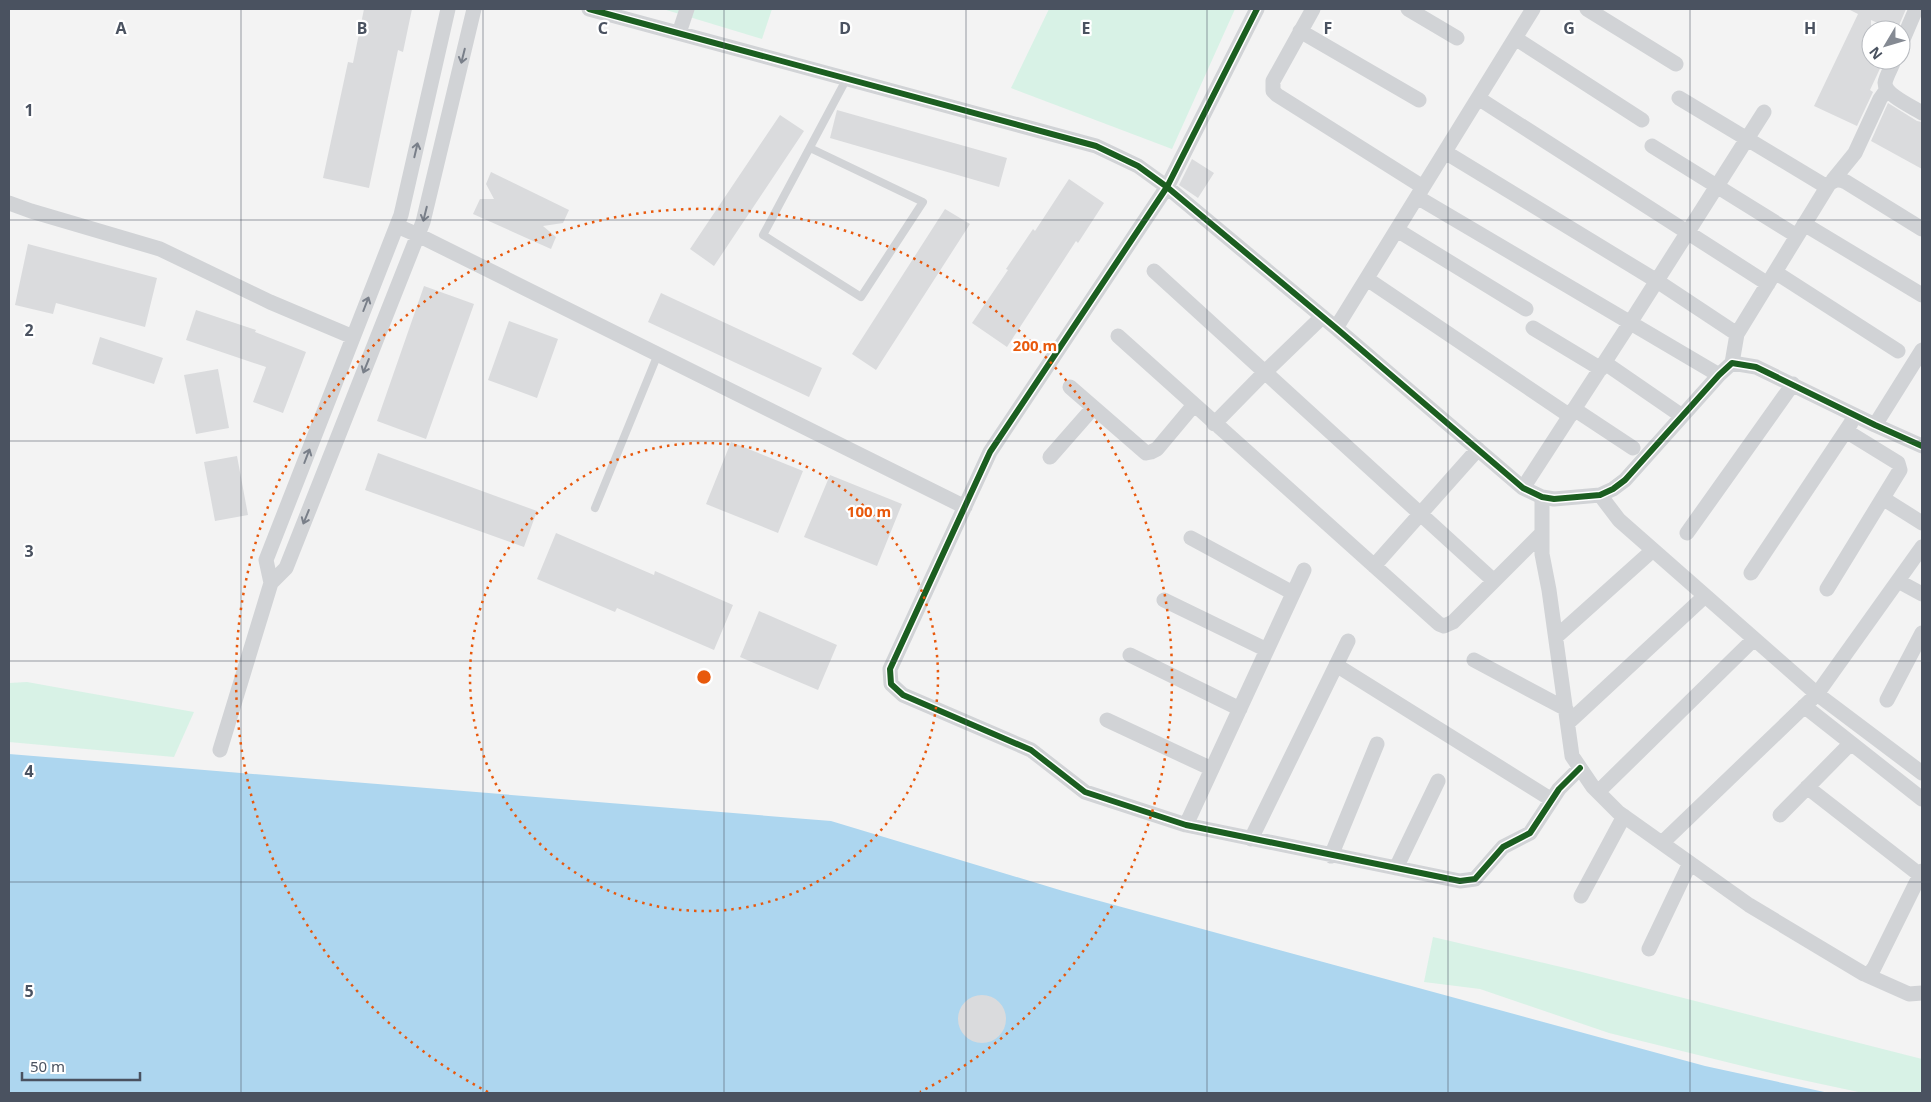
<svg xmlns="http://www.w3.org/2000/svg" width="1931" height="1102" font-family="'Noto Sans',sans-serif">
<rect width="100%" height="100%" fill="#f3f3f3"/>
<path fill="#d8f2e6" d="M663 9H772L762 39Z
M1049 9H1235L1172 149 1011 88Z
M27 682 194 712 174 757 9 742V683Z
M1433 937 1578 971 1922 1059V1093H1863L1775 1074 1609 1033 1480 989 1424 982Z"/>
<path fill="#add6ef" d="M9 754 831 821 1063 891 1705 1066 1829 1093H9Z"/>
<path fill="#dadbdd" d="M364 9H412L403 52 398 50 369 188 323 178 348 62 353 63Z
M1848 9H1906L1897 30H1893L1871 20V60H1884L1870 90 1873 92 1857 126 1814 106 1858 14Z
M1888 103 1917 121 1922 122V169L1871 141Z
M837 110 1007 158 999 187 830 138Z
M780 115 804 131 714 266 690 249Z
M1192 159 1214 173 1198 198 1179 185Z
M491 172 569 210 563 223 543 226 556 237 551 249 473 214 480 199H494L486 184Z
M1069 179 1104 203 1078 243 1076 241 1007 347 972 323 1008 270 1006 269 1033 229 1035 231Z
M945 209 970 224 876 370 852 354Z
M28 244 157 278 145 327 56 303 53 314 15 305Z
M424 286 474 304 426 439 377 421Z
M661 293 822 368 809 397 648 322Z
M196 310 256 330 255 332 306 352 283 413 253 402 266 367 186 340Z
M509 321 558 339 537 398 488 380Z
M100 337 163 358 154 384 92 364Z
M218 369 229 428 196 434 184 375Z
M731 442 803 471 778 533 706 504Z
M378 453 537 511 524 547 365 490Z
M237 456 248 515 215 521 204 462Z
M830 475 902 504 877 566 804 537Z
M556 533 654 575 655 571 733 605 714 650 617 608 615 612 537 579Z
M759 611 837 645 818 690 740 657Z
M958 1019a24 24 0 1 1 48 0a24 24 0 1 1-48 0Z"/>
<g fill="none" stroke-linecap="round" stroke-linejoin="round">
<path stroke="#d1d3d6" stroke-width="8" d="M810 148 923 202 861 297 763 235 847 78
M595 508 658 354"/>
<path stroke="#d1d3d6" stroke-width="15" d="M589 9 1096 146 1138 166 1167 187 1336 328 1523 488 1542 497 1554 499 1600 495 1613 489 1625 480 1719 375 1732 363 1756 367 1875 425 1922 446
M1257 9 1167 187 990 452 890 669 891 684 903 695 1031 750 1085 792 1186 825 1460 881 1475 879 1503 847 1530 833 1559 789 1580 768
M1313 9 1273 81V91L1277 95 1423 187
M1408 9 1457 38
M1587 9 1676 64
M1300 31 1419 100
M679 33 687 9
M1515 38 1642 120
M1901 44 1916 9
M1894 60C1892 67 1886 76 1885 83 1885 95 1913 107 1922 113
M1478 98 1768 284
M1679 98 1827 187
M1652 146 1797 236
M1445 152 1657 281 1737 334
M1833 180 1855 153 1880 99 1887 89
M1417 197 1719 375
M9 203 31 211 160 249 270 302 353 337
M1804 224 1922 295
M397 226 418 235 965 507
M1397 230 1526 309
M1154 271 1494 581
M1775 272 1898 351
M1367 279 1570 416
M1336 328 1533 9
M1533 328 1601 369
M1118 336 1439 624 1444 626 1453 622 1542 533
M1605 363 1682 416
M1732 363 1737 334 1829 184C1835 179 1839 179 1846 182L1922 229
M1070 387 1146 453 1151 452 1157 449 1193 406
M1574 409 1633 448
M1214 424 1265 372 1322 317
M1875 425 1922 350
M1050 457 1093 408
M1523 488 1630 323 1764 112
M1600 495 1619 520 1817 694 1922 773
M1542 497V554L1549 590 1572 756 1593 787 1618 812 1749 905 1864 974 1870 973 1874 968 1922 871
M1884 499 1922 523
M1687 533 1793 384
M1191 538 1293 593
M1374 566 1478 449
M1751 573 1851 423
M1898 581 1922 594
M271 583 266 560 401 215 448 9
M1827 589 1900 470 1898 463 1846 431
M1164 600 1267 650
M1556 637 1653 550
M1130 655 1240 709
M1474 660 1566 709
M1336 665 1552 800
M1887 700 1922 633
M1804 706 1922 799
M1107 720 1212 769
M1568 723 1705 596
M220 750 271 583 286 568 423 222 474 9
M1807 787 1920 875
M1598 792 1754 639
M1780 815 1851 743
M1186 825 1304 570
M1251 839 1348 641
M1662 843 1817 694 1922 547
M1331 856 1377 744
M1396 868 1438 781
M1581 896 1624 816
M1649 949 1690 863
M1864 974 1909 994 1922 993"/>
<defs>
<path id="cycleway" d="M589 9 1096 146 1138 166 1167 187 1336 328 1523 488 1542 497 1554 499 1600 495 1613 489 1625 480 1719 375 1732 363 1756 367 1875 425 1922 446
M1257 9 1167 187 990 452 890 669 891 684 903 695 1031 750 1085 792 1186 825 1460 881 1475 879 1503 847 1530 833 1559 789 1580 768"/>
</defs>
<use href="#cycleway" stroke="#fff" stroke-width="9"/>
<use href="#cycleway" stroke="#1b5e20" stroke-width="6"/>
</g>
<defs><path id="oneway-shaft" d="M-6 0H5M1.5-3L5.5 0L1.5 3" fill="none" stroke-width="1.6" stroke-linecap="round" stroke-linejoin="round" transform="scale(1.25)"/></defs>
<g stroke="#797f89">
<use href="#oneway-shaft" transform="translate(463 56) rotate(104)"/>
<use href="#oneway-shaft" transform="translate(416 150) rotate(-77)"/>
<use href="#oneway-shaft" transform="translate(425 214) rotate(104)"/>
<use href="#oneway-shaft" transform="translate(366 304) rotate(-69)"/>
<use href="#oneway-shaft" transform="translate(366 366) rotate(112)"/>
<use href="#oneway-shaft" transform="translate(307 456) rotate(-69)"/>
<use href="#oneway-shaft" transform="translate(306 517) rotate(112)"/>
</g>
<path fill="none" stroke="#4a5260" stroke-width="1" stroke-opacity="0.55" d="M241 9V1093M483 9V1093M724 9V1093M966 9V1093M1207 9V1093M1448 9V1093M1690 9V1093M9 220H1922M9 441H1922M9 661H1922M9 882H1922"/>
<g fill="none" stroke="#e8590c" stroke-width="2.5" stroke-dasharray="2.5 5">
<circle cx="704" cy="677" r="234"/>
<path d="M488 1092A468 468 0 1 1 920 1092"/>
</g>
<g font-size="16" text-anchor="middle" font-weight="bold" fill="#4a5260" stroke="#fff" stroke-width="4.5" stroke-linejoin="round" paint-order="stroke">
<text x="121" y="34">A</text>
<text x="362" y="34">B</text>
<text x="603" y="34">C</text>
<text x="845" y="34">D</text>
<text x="1086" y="34">E</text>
<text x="1328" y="34">F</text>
<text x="1569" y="34">G</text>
<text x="1810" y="34">H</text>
<text x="29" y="116">1</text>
<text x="29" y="336">2</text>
<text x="29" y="557">3</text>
<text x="29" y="777">4</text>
<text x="29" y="997">5</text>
</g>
<circle cx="704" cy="677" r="8" fill="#e8590c" stroke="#fff" stroke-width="2.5"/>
<g font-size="15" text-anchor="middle" font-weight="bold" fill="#e8590c" stroke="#fff" stroke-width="4.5" stroke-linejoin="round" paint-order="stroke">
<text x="1035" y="351">200 m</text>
<text x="869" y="517">100 m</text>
</g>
<rect width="1931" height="1102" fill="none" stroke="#4a5260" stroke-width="20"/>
<g transform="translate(1886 45) rotate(232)"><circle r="24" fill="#ffffff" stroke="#b7babf"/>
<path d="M0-4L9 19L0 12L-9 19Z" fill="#858a93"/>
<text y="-8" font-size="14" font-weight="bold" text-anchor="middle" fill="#4a5260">N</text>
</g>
<path d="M22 1072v8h118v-8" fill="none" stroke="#4a5260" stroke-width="2.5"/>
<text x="30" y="1072" font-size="15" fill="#4a5260" stroke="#ffffff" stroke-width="4" paint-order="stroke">50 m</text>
</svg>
